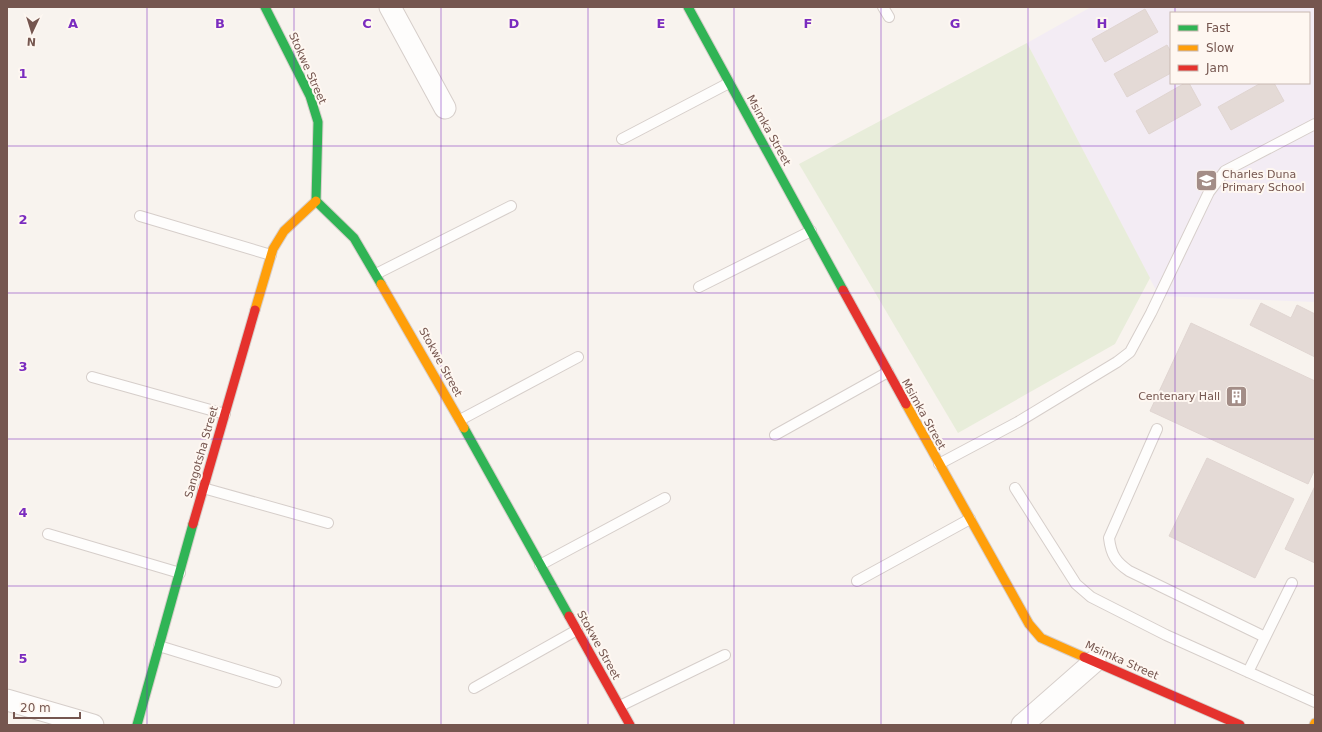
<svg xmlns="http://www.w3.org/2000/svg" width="1322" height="732" font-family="'DejaVu Sans',sans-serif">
<rect width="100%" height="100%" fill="#f8f3ee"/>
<path fill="#f3ecf4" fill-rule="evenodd" d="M1091 7H1315V302L1159 296 1027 43ZM1171 13H1309V83H1171Z"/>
<path fill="#e8edda" d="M1027 43 1150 278 1115 344 958 433 799 164Z"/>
<path fill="#e4dad6" stroke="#e0d5d1" d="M1145 9 1158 32 1105 62 1092 39Z
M1167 45 1171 52V73L1127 97 1114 74Z
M1185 83H1189L1201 105 1149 134 1136 111Z
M1261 83H1274L1284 101 1231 130 1218 107Z
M1261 303 1291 318 1297 305 1315 314V357L1250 325Z
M1191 323 1315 381V469L1308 484 1150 411Z
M1207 458 1294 499 1255 578 1169 536Z
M1315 486V563L1285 549Z"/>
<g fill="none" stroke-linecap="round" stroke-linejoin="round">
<defs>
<path id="lane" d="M883 7 889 17
M622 139 729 83
M140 216 271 255
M376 274 511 206
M699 287 811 231
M92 377 225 414
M460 420 578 357
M1157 429 1109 538C1111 555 1116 562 1129 571L1265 637
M775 435 888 372
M939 464 1018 422 1117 362 1130 352 1151 313 1209 192 1225 171 1315 124
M203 488 328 523
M1015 488 1076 584 1091 597 1166 635 1315 702
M48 534 180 573
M540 565 665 498
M857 581 970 519
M159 646 276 682
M1248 672 1292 583
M474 688 577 630
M620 706 725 655"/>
<path id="street" d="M390 7 445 108
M7 700 93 725
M1022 725 1095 661"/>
<path id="fast" d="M265 7 310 96 318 122 316 201 354 238 381 284
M688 7 843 290
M464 428 569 616
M137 725 193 524"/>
<path id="slow" d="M381 284 464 428
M255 310 273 249 284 231 316 201
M906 404 1029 624 1041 638 1084 657
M1314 725 1315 723"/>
<path id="jam" d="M843 290 906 404
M193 524 255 310
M569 616 630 725
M1084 657 1240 725"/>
</defs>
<use href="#lane" stroke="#d6ceca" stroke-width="12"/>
<use href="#street" stroke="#d6ceca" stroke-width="23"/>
<use href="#fast" stroke="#d7ceca" stroke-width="11"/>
<use href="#slow" stroke="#d7ceca" stroke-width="11"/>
<use href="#jam" stroke="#d7ceca" stroke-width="11"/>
<use href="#lane" stroke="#fefdfc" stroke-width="10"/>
<use href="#street" stroke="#fefdfc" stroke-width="21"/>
<use href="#fast" stroke="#30b455" stroke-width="9"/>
<use href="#slow" stroke="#ff9f0a" stroke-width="9"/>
<use href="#jam" stroke="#e5322d" stroke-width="9"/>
</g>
<path fill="none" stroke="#7b2cbf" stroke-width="1" stroke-opacity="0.55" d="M147 7V725M294 7V725M441 7V725M588 7V725M734 7V725M881 7V725M1028 7V725M1175 7V13M1175 83V725M7 146H1315M7 293H1315M7 439H1315M7 586H1315"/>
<defs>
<symbol id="school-square" viewBox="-11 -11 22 22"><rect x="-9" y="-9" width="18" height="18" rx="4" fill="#a38d87" stroke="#fef7f1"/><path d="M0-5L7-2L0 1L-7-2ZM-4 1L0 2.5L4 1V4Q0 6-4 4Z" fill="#fff"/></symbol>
<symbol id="building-square" viewBox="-11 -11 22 22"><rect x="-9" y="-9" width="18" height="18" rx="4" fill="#a38d87" stroke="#fef7f1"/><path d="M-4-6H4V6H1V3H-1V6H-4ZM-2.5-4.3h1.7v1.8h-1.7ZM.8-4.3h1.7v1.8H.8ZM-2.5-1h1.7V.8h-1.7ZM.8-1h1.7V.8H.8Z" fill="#fff"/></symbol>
</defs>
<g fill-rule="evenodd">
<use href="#school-square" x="1194" y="168" width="25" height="25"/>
<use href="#building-square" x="1224" y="384" width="25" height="25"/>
</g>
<g text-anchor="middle" stroke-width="4" stroke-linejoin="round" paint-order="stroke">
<g font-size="11" fill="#75564f" stroke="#fef7f1">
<text transform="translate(308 68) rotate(66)" y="4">Stokwe Street</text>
<text transform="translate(769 130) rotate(61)" y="4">Msimka Street</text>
<text transform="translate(441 362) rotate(61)" y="4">Stokwe Street</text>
<text transform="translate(924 414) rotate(61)" y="4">Msimka Street</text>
<text transform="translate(201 452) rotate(-74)" y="4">Sangotsha Street</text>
<text transform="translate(599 645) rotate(61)" y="4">Stokwe Street</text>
<text transform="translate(1122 660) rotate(24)" y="4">Msimka Street</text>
</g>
<g font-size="11" fill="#75564f" stroke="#fef7f1" text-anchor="start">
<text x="1222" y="178">Charles Duna<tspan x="1222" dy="13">Primary School</tspan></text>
<text x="1220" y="400" text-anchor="end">Centenary Hall</text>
</g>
</g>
<g font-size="13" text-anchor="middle" font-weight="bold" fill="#7b2cbf" stroke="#fef7f1" stroke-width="4" stroke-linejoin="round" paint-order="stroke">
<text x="73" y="28">A</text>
<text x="220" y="28">B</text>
<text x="367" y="28">C</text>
<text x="514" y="28">D</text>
<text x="661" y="28">E</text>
<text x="808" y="28">F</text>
<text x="955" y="28">G</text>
<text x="1102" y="28">H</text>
<text x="23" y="78">1</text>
<text x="23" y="224">2</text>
<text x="23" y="371">3</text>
<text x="23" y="517">4</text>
<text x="23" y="663">5</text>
</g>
<rect width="1322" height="732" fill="none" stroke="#75564f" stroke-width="16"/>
<rect x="1170" y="12" width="140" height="72" fill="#fef7f1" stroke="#c7b7b0"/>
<rect x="1178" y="25" width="20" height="6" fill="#30b455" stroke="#c7b7b0"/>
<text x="1206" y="32" font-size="12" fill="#75564f">Fast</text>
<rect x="1178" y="45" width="20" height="6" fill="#ff9f0a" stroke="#c7b7b0"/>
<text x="1206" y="52" font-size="12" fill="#75564f">Slow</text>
<rect x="1178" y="65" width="20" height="6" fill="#e5322d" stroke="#c7b7b0"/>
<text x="1206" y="72" font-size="12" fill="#75564f">Jam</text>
<g transform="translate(32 32) rotate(184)" stroke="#fef7f1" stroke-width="3" paint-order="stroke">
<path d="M0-3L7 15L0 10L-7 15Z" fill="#75564f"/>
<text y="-6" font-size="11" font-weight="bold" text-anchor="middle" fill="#75564f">N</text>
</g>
<path d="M14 712v6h66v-6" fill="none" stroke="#75564f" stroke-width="2"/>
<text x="20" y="712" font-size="12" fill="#75564f" stroke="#fef7f1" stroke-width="3" paint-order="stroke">20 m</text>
</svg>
